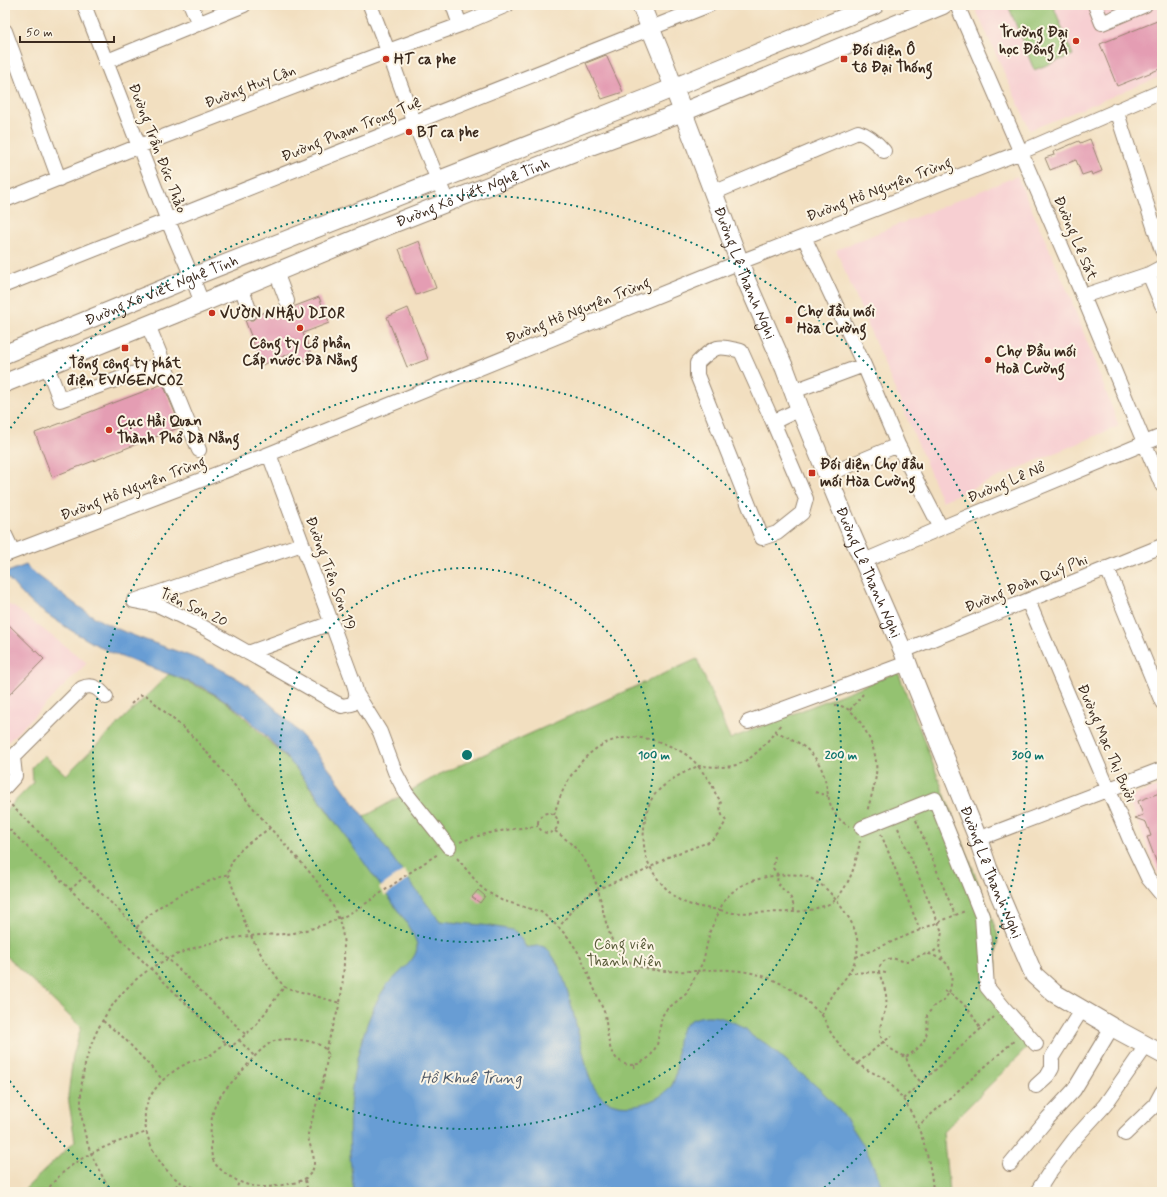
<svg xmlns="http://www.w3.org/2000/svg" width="1167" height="1197" font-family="Mynerve,sans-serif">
<rect width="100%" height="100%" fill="#fcf5e5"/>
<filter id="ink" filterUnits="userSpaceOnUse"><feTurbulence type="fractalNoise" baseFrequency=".025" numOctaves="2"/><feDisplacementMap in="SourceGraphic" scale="8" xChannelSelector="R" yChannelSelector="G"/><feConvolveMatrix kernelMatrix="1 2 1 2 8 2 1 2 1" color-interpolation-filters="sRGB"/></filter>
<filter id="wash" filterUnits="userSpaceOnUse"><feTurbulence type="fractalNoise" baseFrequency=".012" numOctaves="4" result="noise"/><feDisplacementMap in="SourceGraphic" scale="16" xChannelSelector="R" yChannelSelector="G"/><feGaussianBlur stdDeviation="0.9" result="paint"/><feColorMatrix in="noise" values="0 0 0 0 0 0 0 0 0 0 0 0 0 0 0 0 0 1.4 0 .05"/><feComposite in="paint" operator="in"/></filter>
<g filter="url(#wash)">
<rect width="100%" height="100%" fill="#f2dfc0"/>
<path fill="#f7cfd2" d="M978 5H1162V76L1030 130 974 6Z
M1017 176 1069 294 1119 426 942 501 836 250Z
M5 603 14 607 87 663 5 745Z
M1162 785V882L1161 881 1128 798Z"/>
<path fill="#94c271" stroke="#687648" d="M1008 5H1053L1073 55 1034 70Z
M697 659 730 739 898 672 998 935 994 996 1035 1040 943 1132 949 1192H22L75 1141 68 1096 73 1056 81 1027 5 955V811L33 783 32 767 44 755 66 775 169 674 201 688 222 699 241 714 295 767 341 830 438 775Z"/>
<path fill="#679dd4" stroke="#516479" d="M26 565 30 570C56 588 80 611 109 625 157 648 209 656 253 689 262 696 271 705 280 713 312 744 338 780 363 816 388 852 413 887 440 921L491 926 512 930 519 936 526 947C532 948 538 944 544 947 563 959 572 1010 578 1032 582 1047 585 1062 589 1076 592 1085 597 1093 604 1099 622 1113 661 1103 672 1085 685 1063 663 1020 706 1016 720 1015 734 1022 746 1029 748 1031 750 1034 752 1036 756 1039 761 1040 765 1043 774 1050 782 1058 790 1065 804 1076 819 1087 831 1101 841 1111 849 1123 857 1135 869 1153 876 1172 884 1192H354C345 1133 348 1070 371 1014 375 1004 380 994 387 985 395 976 417 960 417 947 417 939 409 929 406 922L315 793 295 767 265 735 242 713 223 699 202 687 180 678 119 656 100 647 72 631 36 607 22 594 5 575V573Z"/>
<path fill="#f2dfc0" d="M404 870 410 878 385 896 379 888Z"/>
<g id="blocks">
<path fill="#e49db3" d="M1162 19V68L1117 86 1100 44Z
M606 55 623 92 602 99 586 63Z
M1090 139 1102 171 1092 175 1091 172 1082 175 1076 160 1050 170 1045 158 1054 155 1053 152 1079 141 1080 143Z
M419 241 436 288 416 295 399 249Z
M319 297 329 323 303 333 312 357 298 363 294 352 262 365 245 320H253L258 315 270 310 272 315Z
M408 308 428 359 407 367 387 317Z
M163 384 181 427 52 477 35 433Z
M5 621 44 659 5 699Z
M1162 792V874H1161L1147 837 1151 836 1146 822 1135 818 1143 815 1138 801Z
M478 890 485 896 480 903 472 897Z"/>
</g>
</g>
<g filter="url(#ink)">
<use href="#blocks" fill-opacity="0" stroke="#96846f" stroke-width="1"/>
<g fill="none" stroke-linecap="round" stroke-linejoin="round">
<defs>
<path id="minor" d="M84 5 168 221 192 277 202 303
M191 5 199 24
M370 5 388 51 414 122 447 202
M453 5 460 25
M957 5 1083 296 1162 485
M1095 5 1102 23 1145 5
M5 31 59 179
M105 62 244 5
M1116 110 1162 251
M713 193 858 132C869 135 877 143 884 151
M5 200 139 146 388 51 460 25 507 5
M804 237 864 365
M276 272 287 301
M1149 274 1162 305
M5 285 709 5
M241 287 250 312
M1083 296 1149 274 1162 267
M148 325 199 450
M47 366 60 400 163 363
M794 391 864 365 898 445 827 475
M773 422 806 499 802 513 777 533 762 538 697 375V363C716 345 717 345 741 351L773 422 800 409
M898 445 941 528
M269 454 353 681C356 691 359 696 352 704L342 706 336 703 203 627 160 606 134 601 302 544
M5 535 13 552
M5 555 269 454 740 262 1021 152 1162 91
M864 561 941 528 1162 436
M1107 568 1162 702
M1028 601 1130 840 1148 878 1162 895
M903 651 1162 546
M248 653 331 623
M356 693 380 732 395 772 406 793 449 847
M748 722 907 663
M5 765 82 688C93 683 99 689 106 697
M5 787 15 776 13 757
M862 828 935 799 982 916 987 987 1004 1008 1036 1044
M978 839 1162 769
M1036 1086 1048 1075 1052 1068V1057L1082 1009
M1125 1134 1155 1105 1162 1092
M1010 1164 1048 1118 1074 1090 1112 1027
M1037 1192 1051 1170 1076 1137 1105 1105 1146 1046"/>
<g id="major">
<path id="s1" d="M641 5 663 59 747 282 785 369 800 409 852 535 903 651 911 673 978 839 988 868 1034 975 1054 993 1112 1027 1162 1054"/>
<path id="s2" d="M5 354 192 277 646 99 875 5"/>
<path id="s3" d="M5 383 202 303 387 226 582 149 683 112 943 5"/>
</g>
</defs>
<use href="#minor" stroke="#96846f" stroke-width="16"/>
<use href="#major" stroke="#96846f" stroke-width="20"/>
<path stroke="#96846f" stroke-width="2" stroke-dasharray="3 3" stroke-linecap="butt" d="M131 704 141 695H146L191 735 211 757 270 828
M835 705C840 705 846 708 849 710 862 719 875 747 876 762 878 779 871 796 867 812
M850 710 863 694
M775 732C793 738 810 748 819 764 832 786 822 812 849 826
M815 792 828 796
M7 801 245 1034
M538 823a10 10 0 1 1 20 0a10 10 0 1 1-20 0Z
M554 815C568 765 603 723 660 742 675 748 688 753 698 766 709 766 721 768 732 766 754 761 767 742 781 724
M916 820 955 915
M5 825 226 1043
M898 828 940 927 942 932 939 948 943 960
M555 831C578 847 589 862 598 889L619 880 642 872 670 856 709 842 719 833 726 821 722 815 720 808 721 801 716 795 712 784 698 766C682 773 663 783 653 797 648 804 647 812 645 820 641 847 645 865 663 885 668 891 674 897 681 901 693 907 707 908 720 910L710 931 703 962 698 971C742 966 780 975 812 1006 815 1009 819 1011 821 1014 826 1021 828 1029 833 1036 838 1043 850 1057 857 1063 866 1071 879 1074 888 1082 916 1107 931 1156 933 1192
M881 834 920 930
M460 842C485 832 511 829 538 826
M775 856 773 868 778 875 777 883C787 895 793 894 794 912
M457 858 480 886 486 891 501 900 541 912 554 923 568 937 580 955 605 1014 608 1038 611 1051 616 1058 624 1064 631 1065 638 1064 650 1057 657 1045 662 1016 666 1010 686 994 698 971C666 971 626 976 612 940 605 923 602 906 598 889 580 899 570 911 559 928
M70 890 84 877
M137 927C143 921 150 914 158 908 179 893 204 883 228 874 232 851 253 840 270 828 294 855 333 892 341 927 347 949 343 981 340 1003L284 987 262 956 247 929 228 874
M928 954 932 953 938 948
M856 957 965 911
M848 973 879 972C882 983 888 993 886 1005 886 1011 883 1015 882 1020 875 1042 889 1049 906 1057 909 1067 913 1075 921 1082
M886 973 879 972C879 967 881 962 886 960 893 956 900 962 907 961 914 959 921 954 928 954 932 954 936 957 939 958 954 965 953 980 949 993L941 990
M822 1015C824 1009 827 1003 830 998 834 990 842 983 847 976 867 946 856 925 836 900L827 905 810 910 794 912 733 913 720 910C723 900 730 893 739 887 755 877 792 870 810 878 821 883 829 891 836 900 852 879 855 867 860 841
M103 1021 124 1038 163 1080
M288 1039C301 1040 322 1040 328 1054L323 1081 308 1134C308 1145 317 1157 313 1169 308 1180 299 1182 288 1184 263 1189 247 1189 225 1173 220 1169 216 1166 213 1160 211 1154 211 1148 211 1142 210 1130 211 1117 215 1106 220 1094 230 1084 239 1075 247 1065 262 1046 274 1041 278 1040 283 1039 288 1039Z
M239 1040 255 1057
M326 1050 340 1003
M906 1057C925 1045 929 1037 927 1015L934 1006 943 1001 949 993C964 1002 973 1014 980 1029
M858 1063 883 1042 892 1036
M634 1065 635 1070
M903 1099 994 1017
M917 1127 1015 1040
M305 1180 308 1192
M46 1192C71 1156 108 1145 147 1132
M112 1192C101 1175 91 1157 86 1138 70 1080 93 1015 139 977 159 961 183 951 207 944 221 940 236 937 251 936 265 934 280 935 294 933 306 930 319 927 331 922 353 914 372 899 391 886 406 875 422 864 438 854
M172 1192 179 1182
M210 1192C199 1188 188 1188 179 1181 158 1167 140 1133 146 1107 149 1096 156 1087 164 1079 172 1072 182 1065 192 1061 197 1060 202 1059 207 1057 214 1053 220 1047 226 1043L231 1047 252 1029 259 1021 284 987
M235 1192 239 1182"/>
<use href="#minor" stroke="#fff" stroke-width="14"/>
<use href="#major" stroke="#fff" stroke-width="18"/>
</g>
</g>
<g fill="none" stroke="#0f766e" stroke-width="2" stroke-dasharray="2 4">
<circle cx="467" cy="755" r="187"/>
<circle cx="467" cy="755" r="374"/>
<path d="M114 1191A561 561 0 0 1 7 1077M7 433A561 561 0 1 1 820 1191"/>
</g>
<g fill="#c8321e" stroke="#fcf5e5" stroke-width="1.5">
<circle cx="1076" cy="41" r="4"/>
<circle cx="386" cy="59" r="4"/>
<rect x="840" y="55" width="8" height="8" rx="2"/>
<circle cx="409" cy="132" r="4"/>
<circle cx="212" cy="313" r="4"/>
<rect x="785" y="316" width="8" height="8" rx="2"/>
<circle cx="300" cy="328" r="4"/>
<rect x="121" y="344" width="8" height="8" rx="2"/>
<circle cx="988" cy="360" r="4"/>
<circle cx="109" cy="430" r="4"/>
<rect x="808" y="469" width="8" height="8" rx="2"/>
</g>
<g text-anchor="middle" stroke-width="4" stroke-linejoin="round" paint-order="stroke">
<g font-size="15" font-weight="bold" fill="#3b2a1e" stroke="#fcf5e5" text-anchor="start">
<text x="1068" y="37" text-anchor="end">Trường Đại<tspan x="1068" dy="17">học Đông Á</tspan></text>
<text x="852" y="55">Đối diện Ô<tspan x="852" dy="17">tô Đại Thống</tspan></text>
<text x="394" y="64">HT ca phe</text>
<text x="417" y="137">BT ca phe</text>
<text x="797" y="316">Chợ đầu mối<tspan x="797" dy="17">Hòa Cường</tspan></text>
<text x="220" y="318">VƯỜN NHẬU DIOR</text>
<text x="300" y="348" text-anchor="middle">Công ty Cổ phần<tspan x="300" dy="17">Cấp nước Đà Nẵng</tspan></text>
<text x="996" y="356">Chợ Đầu mối<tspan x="996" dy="17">Hoà Cường</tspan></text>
<text x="125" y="368" text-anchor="middle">Tổng công ty phát<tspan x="125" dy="17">điện EVNGENCO2</tspan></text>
<text x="117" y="426">Cục Hẳi Quan<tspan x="117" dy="17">Thành Phổ Dà Nẵng</tspan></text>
<text x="820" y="469">Đối diện Chợ đầu<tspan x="820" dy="17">mối Hòa Cường</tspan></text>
</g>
<g font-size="15" fill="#3b2a1e" stroke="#fcf5e5">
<text transform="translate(250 86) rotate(-21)" y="5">Đường Huy Cận</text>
<text transform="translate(351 129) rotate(-22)" y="5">Đường Phạm Trọng Tuệ</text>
<text transform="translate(158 148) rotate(69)" y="5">Đường Trần Đức Thảo</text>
<text transform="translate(879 189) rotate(-21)" y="5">Đường Hồ Nguyên Trừng</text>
<text dy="5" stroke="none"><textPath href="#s3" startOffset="505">Đường Xô Viết Nghệ Tĩnh</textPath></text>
<text transform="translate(1076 238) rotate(67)" y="5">Đường Lê Sát</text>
<text dy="5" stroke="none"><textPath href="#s1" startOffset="287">Đường Lê Thanh Nghị</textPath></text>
<text dy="5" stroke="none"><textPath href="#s2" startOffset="169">Đường Xô Viết Nghệ Tĩnh</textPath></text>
<text transform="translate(578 310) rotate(-22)" y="5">Đường Hồ Nguyên Trừng</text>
<text transform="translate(1006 482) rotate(-23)" y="5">Đường Lê Nổ</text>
<text transform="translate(133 488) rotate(-21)" y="5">Đường Hồ Nguyên Trừng</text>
<text dy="5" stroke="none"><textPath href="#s1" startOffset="611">Đường Lê Thanh Nghị</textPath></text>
<text transform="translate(331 573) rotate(70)" y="5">Đường Tiên Sơn 19</text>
<text transform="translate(1026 583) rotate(-22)" y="5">Đường Đoàn Quý Phi</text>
<text transform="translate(194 607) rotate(25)" y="5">Tiên Sơn 20</text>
<text transform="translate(1107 743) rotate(67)" y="5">Đường Mạc Thị Bưởi</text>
<text dy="5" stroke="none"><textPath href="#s1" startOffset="935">Đường Lê Thanh Nghị</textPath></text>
</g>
<g font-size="15" fill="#565837" stroke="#fcf5e5">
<text x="624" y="949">Công viên<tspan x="624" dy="17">Thanh Niên</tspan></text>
</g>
<g font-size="16" font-style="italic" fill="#4d5867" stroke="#fcf5e5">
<text x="471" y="1083">Hồ Khuê Trung</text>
</g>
</g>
<circle cx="467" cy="755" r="6" fill="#0f766e" stroke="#fcf5e5" stroke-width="2"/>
<g font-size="12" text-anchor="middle" font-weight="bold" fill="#0f766e" stroke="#fcf5e5" stroke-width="4" stroke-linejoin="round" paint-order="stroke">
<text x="654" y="759">100 m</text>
<text x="841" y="759">200 m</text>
<text x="1028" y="759">300 m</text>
</g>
<rect width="1167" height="1197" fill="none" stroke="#fcf5e5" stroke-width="20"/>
<path d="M20 36v6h94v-6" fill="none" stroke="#3b2a1e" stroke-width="2"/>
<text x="26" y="36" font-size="12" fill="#3b2a1e" stroke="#fcf5e5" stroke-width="3" paint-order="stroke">50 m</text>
</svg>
